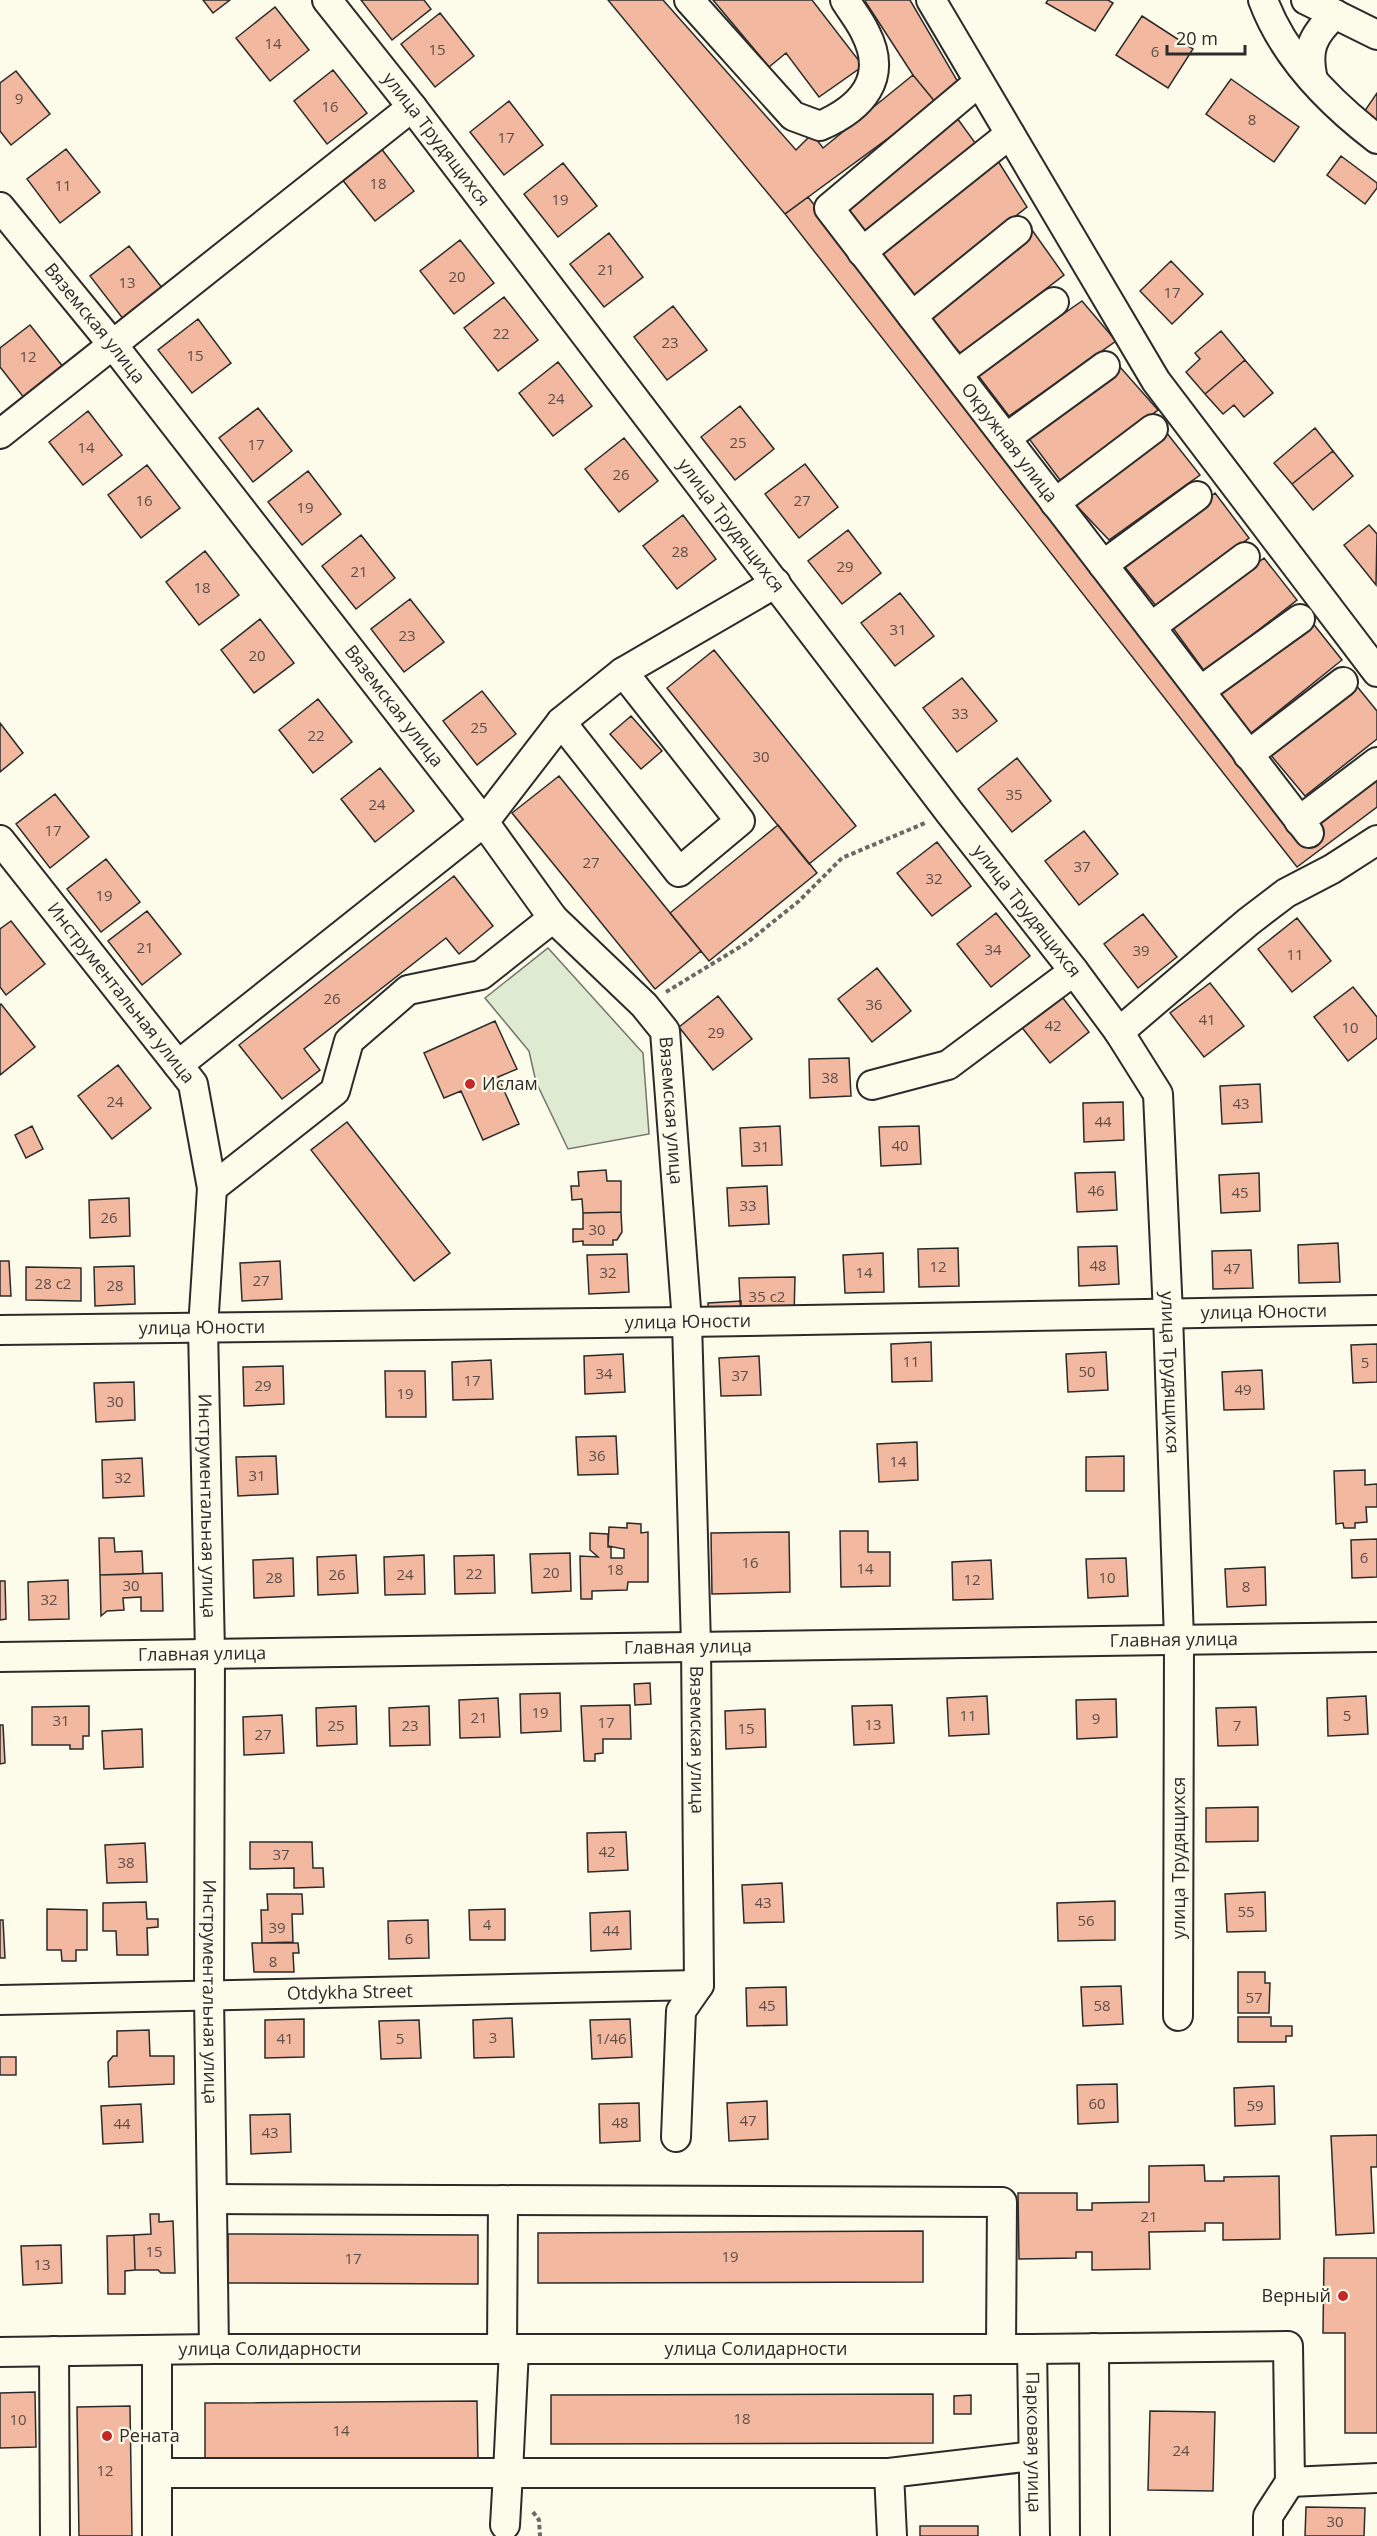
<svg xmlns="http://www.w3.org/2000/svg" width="1377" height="2536" font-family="'Open Sans',sans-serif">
<rect width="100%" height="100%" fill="#fdfbea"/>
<path fill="#deebd1" stroke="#74746e" stroke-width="1.5" d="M548 948 643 1053 649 1134 568 1149 536 1082 529 1051 485 998Z"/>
<path fill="#f2b8a0" stroke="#2b2b2b" stroke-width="1.5" d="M203 0H230L213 13Z
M361 0H424L431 9 392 40Z
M608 0H663L796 150 812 134 823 148 913 75 936 103 785 214Z
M713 0H812L863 66 819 97 786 53 769 67Z
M866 0H910L958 82 936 103 913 75 865 1Z
M1048 0H1108L1113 3 1095 31 1046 3Z
M275 7 309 50 270 81 236 38Z
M440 13 474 56 435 87 401 44Z
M1142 16 1193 49 1168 88 1116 55Z
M333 70 367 113 327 144 294 101Z
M16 71 50 114 11 145 0 131V83Z
M1231 79 1299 127 1274 162 1206 114Z
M1377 93V120L1364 112Z
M509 101 543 145 504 175 470 132Z
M957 118 976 144 864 235 845 213Z
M380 147 414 191 375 221 341 178Z
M66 149 100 192 60 223 27 179Z
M1341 156 1377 183V188L1365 204 1327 175Z
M998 161 1027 207 914 297 879 253Z
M563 163 597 206 558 237 524 194Z
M808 197 1309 833 1377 779V807L1297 867 785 214Z
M1032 230 1064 275 961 354 927 315Z
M609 233 643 277 604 307 570 264Z
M460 240 494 283 454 314 420 271Z
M129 246 163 289 124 320 90 276Z
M1171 261 1203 294 1172 324 1140 291Z
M504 297 538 340 498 371 464 328Z
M1082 301 1116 341 1009 416 977 374Z
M673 306 707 350 667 380 634 337Z
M198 319 231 363 192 393 158 350Z
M30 325 64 368 25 399 0 367V348Z
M1221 331 1245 360 1205 394 1186 372 1200 359 1195 353Z
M1245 360 1273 393 1244 417 1234 405 1223 414 1205 394Z
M558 362 592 406 553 436 519 393Z
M1120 367 1158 410 1060 480 1027 436Z
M740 406 774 449 735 480 701 437Z
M258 408 292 451 253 482 219 438Z
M88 411 122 455 83 485 49 442Z
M1315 428 1333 451 1292 484 1274 463Z
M1166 432 1200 475 1109 540 1073 502Z
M624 438 658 481 619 512 585 469Z
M1333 451 1353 476 1313 510 1292 484Z
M805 464 838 507 799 538 765 494Z
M147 465 180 508 141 538 108 495Z
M308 471 341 514 302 545 268 502Z
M1215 493 1249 538 1157 607 1124 566Z
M683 515 716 559 677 589 643 546Z
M1369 525 1377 534 1376 585 1344 545Z
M848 530 881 573 842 604 808 561Z
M361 535 395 578 356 609 322 566Z
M205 551 239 595 199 625 166 582Z
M1264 558 1297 600 1205 672 1173 628Z
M900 593 934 636 895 666 861 623Z
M410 599 444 642 404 672 371 629Z
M260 619 294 663 254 693 221 650Z
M1311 621 1342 660 1250 734 1217 693Z
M714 650 856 826 809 864 667 688Z
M962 678 997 721 957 752 923 708Z
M1355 684 1377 711V739L1305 796 1269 753Z
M482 691 516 734 477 765 443 721Z
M318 699 352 742 313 773 279 730Z
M631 716 662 751 641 769 610 734Z
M0 723 23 753 0 772Z
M1017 758 1051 801 1012 832 978 789Z
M380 768 414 811 375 842 341 799Z
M559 776 701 951 655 989 512 813Z
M55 794 89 837 50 868 16 824Z
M778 825 817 873 709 961 670 913Z
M1084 831 1118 874 1079 905 1045 861Z
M937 842 971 886 932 916 897 873Z
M106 859 140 902 101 932 67 889Z
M454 876 493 926 459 954 446 938 304 1049 320 1070 282 1099 239 1045Z
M147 911 181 954 142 985 108 941Z
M996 913 1030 956 991 987 957 944Z
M1143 914 1177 957 1138 988 1104 944Z
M1297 918 1331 961 1292 992 1258 949Z
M11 921 45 964 6 995 0 987V929Z
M877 968 911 1011 872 1042 838 999Z
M1210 983 1244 1026 1204 1057 1170 1013Z
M1353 987 1377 1017V1038L1348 1061 1314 1017Z
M1056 989 1089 1032 1050 1063 1016 1020Z
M718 996 752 1039 713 1070 679 1027Z
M1 1004 35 1047 0 1075V1005Z
M495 1021 517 1069 498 1077 519 1124 483 1140 461 1091 444 1098 424 1053Z
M849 1058 851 1096 810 1098 809 1059Z
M118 1065 151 1108 112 1139 78 1096Z
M1260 1084 1262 1122 1222 1124 1220 1086Z
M1123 1102 1124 1140 1084 1142 1083 1103Z
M347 1122 450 1253 414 1281 311 1150Z
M32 1126 43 1149 26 1158 15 1135Z
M780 1126 782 1165 742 1166 740 1128Z
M919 1126 921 1164 881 1166 879 1127Z
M606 1170 607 1181H621V1212L583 1213 582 1199 572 1200 571 1186H579L578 1172Z
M1115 1172 1117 1210 1077 1212 1075 1173Z
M1259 1173 1260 1211 1221 1213 1219 1175Z
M767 1186 769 1224 729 1226 727 1188Z
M129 1198 130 1236 90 1238 89 1200Z
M621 1212 622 1232 617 1240H613V1245H583V1241L573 1242V1229H583V1213Z
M1338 1243 1340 1282 1299 1283 1298 1245Z
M1117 1246 1119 1284 1079 1286 1078 1247Z
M958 1248 959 1286 919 1287 918 1249Z
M1251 1250 1253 1288 1213 1289 1212 1251Z
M883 1253 884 1292 845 1293 843 1255Z
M627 1254 629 1292 589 1294 587 1255Z
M0 1261H9L11 1296H0Z
M280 1261 282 1299 242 1301 240 1263Z
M134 1266 135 1304 95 1306 94 1267Z
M26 1267 81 1268V1301L26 1300Z
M795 1277 794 1316 741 1318 739 1278Z
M741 1301V1318L709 1320 708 1303Z
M931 1342 932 1381 892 1382 891 1344Z
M1377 1344V1382L1353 1383 1351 1345Z
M1106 1352 1108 1390 1068 1392 1066 1354Z
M623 1354 625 1392 585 1394 584 1356Z
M759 1356 761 1395 721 1396 719 1358Z
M491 1360 493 1399 453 1400 452 1362Z
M283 1366 284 1404 244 1406 243 1367Z
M1262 1370 1264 1409 1224 1410 1222 1372Z
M385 1371H425L426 1417H386Z
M134 1382 135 1420 96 1422 94 1383Z
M616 1436 618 1474 578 1475 576 1437Z
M917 1442 918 1480 879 1482 877 1444Z
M276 1456 278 1494 238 1496 236 1457Z
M1124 1456V1491H1086V1457Z
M142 1458 144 1496 103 1498 102 1460Z
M1365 1470V1485L1377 1484V1507H1366L1367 1522 1355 1523V1528H1344L1343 1523 1336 1524 1334 1471Z
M627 1523 641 1524V1533L648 1532V1582H628L627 1590 592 1591V1599H581L580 1556 598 1557 590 1550V1533L608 1534V1547H611V1558H624V1549L608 1546 609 1527 627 1528Z
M840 1531H868V1552H890V1586L841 1587Z
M789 1532 790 1592 712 1594 711 1533Z
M99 1538H114L115 1552 142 1551 143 1574 100 1575Z
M1377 1539V1577L1352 1578 1351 1540Z
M570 1553 571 1591 532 1593 530 1554Z
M356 1555 358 1593 318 1595 317 1557Z
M424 1555 425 1594 385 1595 384 1557Z
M494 1555 495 1593 455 1594 454 1556Z
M293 1558 294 1596 254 1598 253 1560Z
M1126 1558 1128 1596 1088 1598 1086 1559Z
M991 1560 993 1599 953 1600 952 1562Z
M1265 1567 1266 1605 1227 1607 1225 1569Z
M162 1573 163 1611H141V1597L123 1598 124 1610 107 1611 101 1616 100 1575Z
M68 1580 69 1619 29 1620 28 1582Z
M0 1581H5L6 1619 0 1620Z
M650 1683 651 1704 635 1705 634 1684Z
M560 1693 561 1731 521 1733 520 1694Z
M987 1696 989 1734 949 1736 947 1698Z
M1366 1696 1368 1734 1328 1736 1327 1698Z
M498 1698 500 1737 460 1738 459 1700Z
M1116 1699 1117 1737 1077 1739 1076 1700Z
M630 1705 631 1739H603V1753L595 1754V1761H584L581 1706Z
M892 1705 894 1743 854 1745 852 1706Z
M89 1706V1736H83V1749H70V1745H32V1707Z
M356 1706 357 1744 317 1746 316 1708Z
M429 1706 430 1745 390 1746 389 1708Z
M1256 1707 1258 1745 1218 1746 1216 1708Z
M765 1709 766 1747 726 1749 725 1711Z
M282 1715 284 1753 244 1755 243 1717Z
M0 1725H3L5 1763 0 1764Z
M142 1729 143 1767 104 1769 102 1731Z
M1258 1807V1841L1206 1842V1808Z
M626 1832 628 1870 588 1872 587 1833Z
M250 1842H312L313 1868H323L324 1887 294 1888V1868L250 1869Z
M145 1843 147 1882 107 1883 105 1845Z
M782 1883 784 1922 744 1923 742 1885Z
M1265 1892 1266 1931 1227 1932 1225 1894Z
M267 1894H302L303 1914H292L293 1942 262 1943 261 1910H268Z
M1115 1901V1940L1058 1941 1057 1903Z
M146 1902 147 1919H158V1927L147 1928 148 1955H117L116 1931H103V1903Z
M47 1909 87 1910V1950H76V1961H62L61 1950H47Z
M505 1909V1940H470L469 1910Z
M630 1911 631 1949 591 1951 590 1913Z
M0 1920H3L5 1958H0Z
M428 1920 429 1958 389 1959 388 1921Z
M252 1943H298L299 1953H293L294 1972H254Z
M1238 1972H1265V1983H1270L1269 2013H1238Z
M1121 1986 1123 2024 1083 2026 1081 1987Z
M786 1987 787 2025 747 2026 746 1988Z
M1238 2017H1271V2026H1292V2036H1286V2042H1238Z
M512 2018 514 2057 474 2058 473 2020Z
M304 2019V2057L265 2058V2020Z
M630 2019 632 2057 592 2059 590 2020Z
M419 2020 421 2058 381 2059 379 2021Z
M149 2030 150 2056H174V2084L109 2087 108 2062 113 2056H117V2031Z
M0 2057H16V2075H0Z
M1117 2084 1118 2122 1078 2124 1077 2085Z
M1274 2086 1275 2124 1235 2126 1234 2088Z
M767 2101 768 2139 729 2141 727 2103Z
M639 2103 640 2141 600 2143 599 2104Z
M141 2104 143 2142 103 2144 101 2106Z
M290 2114 291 2152 251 2154 250 2115Z
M1377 2135V2167H1371L1374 2233 1336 2235 1331 2136Z
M1204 2165 1205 2181H1224V2177L1279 2176 1280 2239 1223 2240V2223H1205V2231L1149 2232 1150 2269 1092 2270V2252H1076V2258L1019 2259 1018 2193H1077V2210H1092V2203L1149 2202V2166Z
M150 2214H159V2222L173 2221 175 2273H161L158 2270H135L134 2235 151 2234Z
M923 2231V2282L538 2283V2233Z
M228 2234 478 2235V2284L228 2283Z
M134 2235 135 2270 125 2271V2294H108L107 2236Z
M61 2245 62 2283 23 2285 21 2246Z
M1324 2258H1377V2433H1345V2333H1323Z
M35 2392 36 2447 0 2448V2393Z
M933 2394V2443L551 2444V2395Z
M971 2395V2414H954V2396Z
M477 2401 478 2459 205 2462V2403Z
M130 2406 132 2536H79L77 2407Z
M1150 2411 1215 2412 1213 2491 1148 2490Z
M1306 2507 1365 2508 1364 2536H1305Z
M920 2526H978V2536H920Z"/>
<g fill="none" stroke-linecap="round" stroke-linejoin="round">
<defs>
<g id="minor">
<path id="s1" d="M327 0 412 107 950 813 1074 971 1119 1032 1158 1094 1168 1314 1179 1640 1178 2016"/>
<path d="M689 0 793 116 820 126C862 108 889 78 865 32 860 21 851 10 845 0"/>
<path d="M931 0 1156 381 1377 672"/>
<path d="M1263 0C1284 57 1330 103 1377 139"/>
<path d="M1306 0 1377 35"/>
<path d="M1313 80C1306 49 1312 36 1335 14"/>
<path id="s2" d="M979 82 829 208 1309 833"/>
<path id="s3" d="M0 207 113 345 484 822 553 918 644 1005 665 1031 687 1322 696 1645 699 1985 681 2011 676 2137"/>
<path d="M862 252 1010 134"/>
<path d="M912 316 1017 231"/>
<path d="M957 374 1054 302"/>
<path d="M0 434 412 107"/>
<path d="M1006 438 1105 366"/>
<path d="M1055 503 1153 429"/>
<path d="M1103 565 1197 496"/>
<path d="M1151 627 1245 557"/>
<path d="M1200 691 1300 619"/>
<path d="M561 722 679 872 740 821 623 672"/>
<path d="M1248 755 1343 682"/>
<path d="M1299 821 1377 762"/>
<path id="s4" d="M0 840 193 1084 212 1188 203 1328 210 1652 209 1995 214 2349"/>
<path d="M1119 1032 1248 922 1286 893 1332 869 1377 840"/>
<path d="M178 1065 484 822 561 722 623 672 776 583"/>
<path d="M872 1085 948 1065 1074 971"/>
<path d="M212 1188 335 1091 349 1041 408 990 481 975 553 918"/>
<path id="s5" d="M0 1330 687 1322 1377 1310"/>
<path id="s6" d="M0 1657 1377 1637"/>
<path id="s7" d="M0 2000 699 1985"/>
<path d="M212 2199 1002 2202 1001 2349"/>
<path d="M1094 2348 1095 2536"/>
<path d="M502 2349 503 2200"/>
<path d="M514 2349 508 2473H889"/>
<path id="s8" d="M1032 2349 1035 2536"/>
<path d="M54 2351 55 2536"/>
<path id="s9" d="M0 2352 214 2349H1032L1288 2346 1290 2482 1377 2478"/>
<path d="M158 2473H508L505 2525"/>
<path d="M157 2536V2350"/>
<path d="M892 2536 889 2473 1033 2456"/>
<path d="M1268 2536V2516L1290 2482"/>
</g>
</defs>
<use href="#minor" stroke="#2b2b2b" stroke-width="32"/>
<path stroke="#6a6964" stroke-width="4" stroke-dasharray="4.5 3" stroke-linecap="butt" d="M666 992 748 942 799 901 842 858 925 823
M533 2512 539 2520 540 2536"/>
<use href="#minor" stroke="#fdfbea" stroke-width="28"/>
</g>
<g fill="#c62828" stroke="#fdfbea" stroke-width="2">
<circle cx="470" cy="1084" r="6"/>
<circle cx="1343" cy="2296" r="6"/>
<circle cx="107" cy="2436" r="6"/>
</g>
<g text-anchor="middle" stroke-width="4.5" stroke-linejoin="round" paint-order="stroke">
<g font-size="15" fill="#5d4e48">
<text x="273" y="49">14</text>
<text x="437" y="55">15</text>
<text x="1155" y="57">6</text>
<text x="19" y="104">9</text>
<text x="330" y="112">16</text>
<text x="1252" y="125">8</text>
<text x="506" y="143">17</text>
<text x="378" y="189">18</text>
<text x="63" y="191">11</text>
<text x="560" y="205">19</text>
<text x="606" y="275">21</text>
<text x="457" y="282">20</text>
<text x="127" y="288">13</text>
<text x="1172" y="298">17</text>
<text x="501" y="339">22</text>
<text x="670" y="348">23</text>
<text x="195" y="361">15</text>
<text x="28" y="362">12</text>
<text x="556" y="404">24</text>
<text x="738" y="448">25</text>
<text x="256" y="450">17</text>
<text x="86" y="453">14</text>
<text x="621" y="480">26</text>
<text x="144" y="506">16</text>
<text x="802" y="506">27</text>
<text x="305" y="513">19</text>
<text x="680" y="557">28</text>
<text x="845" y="572">29</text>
<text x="359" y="577">21</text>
<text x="202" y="593">18</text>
<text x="898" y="635">31</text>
<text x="407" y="641">23</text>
<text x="257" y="661">20</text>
<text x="960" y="719">33</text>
<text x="479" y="733">25</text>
<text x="316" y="741">22</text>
<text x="761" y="762">30</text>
<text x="1014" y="800">35</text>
<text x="377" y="810">24</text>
<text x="53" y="836">17</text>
<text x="591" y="868">27</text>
<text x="1082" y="872">37</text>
<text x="934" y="884">32</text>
<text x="104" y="901">19</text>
<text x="145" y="953">21</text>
<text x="993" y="955">34</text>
<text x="1141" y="956">39</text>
<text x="1295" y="960">11</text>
<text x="332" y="1004">26</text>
<text x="874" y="1010">36</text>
<text x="1207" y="1025">41</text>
<text x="1053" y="1031">42</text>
<text x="1350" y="1033">10</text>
<text x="716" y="1038">29</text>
<text x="830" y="1083">38</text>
<text x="115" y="1107">24</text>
<text x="1241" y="1109">43</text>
<text x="1103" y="1127">44</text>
<text x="900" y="1151">40</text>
<text x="761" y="1152">31</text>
<text x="1096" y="1196">46</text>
<text x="1240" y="1198">45</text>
<text x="748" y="1211">33</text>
<text x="109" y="1223">26</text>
<text x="597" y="1235">30</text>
<text x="1098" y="1271">48</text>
<text x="938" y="1272">12</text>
<text x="1232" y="1274">47</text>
<text x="608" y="1278">32</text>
<text x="864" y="1278">14</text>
<text x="261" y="1286">27</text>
<text x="53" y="1289">28 с2</text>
<text x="115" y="1291">28</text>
<text x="767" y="1302">35 с2</text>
<text x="911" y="1367">11</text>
<text x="1365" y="1368">5</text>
<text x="1087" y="1377">50</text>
<text x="604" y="1379">34</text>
<text x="740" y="1381">37</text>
<text x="472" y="1386">17</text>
<text x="263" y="1391">29</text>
<text x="1243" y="1395">49</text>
<text x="405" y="1399">19</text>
<text x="115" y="1407">30</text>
<text x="597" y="1461">36</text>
<text x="898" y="1467">14</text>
<text x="257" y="1481">31</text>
<text x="123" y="1483">32</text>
<text x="1364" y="1563">6</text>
<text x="750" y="1568">16</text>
<text x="865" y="1574">14</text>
<text x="615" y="1575">18</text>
<text x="551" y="1578">20</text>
<text x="474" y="1579">22</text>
<text x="337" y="1580">26</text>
<text x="405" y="1580">24</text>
<text x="274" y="1583">28</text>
<text x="1107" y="1583">10</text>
<text x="972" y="1585">12</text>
<text x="131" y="1591">30</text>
<text x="1246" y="1592">8</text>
<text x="49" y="1605">32</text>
<text x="540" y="1718">19</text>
<text x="968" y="1721">11</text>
<text x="1347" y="1721">5</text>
<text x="479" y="1723">21</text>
<text x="1096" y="1724">9</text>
<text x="61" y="1726">31</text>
<text x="606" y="1728">17</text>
<text x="873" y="1730">13</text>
<text x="336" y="1731">25</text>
<text x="410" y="1731">23</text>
<text x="1237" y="1731">7</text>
<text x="746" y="1734">15</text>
<text x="263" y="1740">27</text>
<text x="607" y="1857">42</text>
<text x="281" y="1860">37</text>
<text x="126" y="1868">38</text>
<text x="763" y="1908">43</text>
<text x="1246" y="1917">55</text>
<text x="1086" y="1926">56</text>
<text x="487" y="1930">4</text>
<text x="277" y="1933">39</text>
<text x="611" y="1936">44</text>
<text x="409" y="1944">6</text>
<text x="273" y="1967">8</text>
<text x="1254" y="2003">57</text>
<text x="767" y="2011">45</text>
<text x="1102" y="2011">58</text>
<text x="493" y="2043">3</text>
<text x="285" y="2044">41</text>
<text x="400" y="2044">5</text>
<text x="611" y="2044">1/46</text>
<text x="1097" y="2109">60</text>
<text x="1255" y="2111">59</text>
<text x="748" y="2126">47</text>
<text x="620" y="2128">48</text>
<text x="122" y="2129">44</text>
<text x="270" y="2138">43</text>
<text x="1149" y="2222">21</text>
<text x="154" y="2257">15</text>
<text x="730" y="2262">19</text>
<text x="353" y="2264">17</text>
<text x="42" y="2270">13</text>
<text x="742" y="2424">18</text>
<text x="18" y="2425">10</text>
<text x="341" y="2436">14</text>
<text x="1181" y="2456">24</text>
<text x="105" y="2476">12</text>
<text x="1335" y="2527">30</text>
</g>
<g font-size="18" fill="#2b2b2b" stroke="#fdfbea">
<text dy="6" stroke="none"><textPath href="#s1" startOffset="177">улица Трудящихся</textPath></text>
<text dy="6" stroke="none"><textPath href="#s3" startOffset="150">Вяземская улица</textPath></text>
<text dy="6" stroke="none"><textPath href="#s2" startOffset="492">Окружная улица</textPath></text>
<text dy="6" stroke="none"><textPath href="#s1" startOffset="663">улица Трудящихся</textPath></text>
<text dy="6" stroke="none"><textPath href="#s3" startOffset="636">Вяземская улица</textPath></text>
<text dy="6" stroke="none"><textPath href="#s1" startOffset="1149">улица Трудящихся</textPath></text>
<text dy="6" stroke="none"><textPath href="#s4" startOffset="195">Инструментальная улица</textPath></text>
<text dy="6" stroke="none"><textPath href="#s3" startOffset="1140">Вяземская улица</textPath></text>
<text dy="6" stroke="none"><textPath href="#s5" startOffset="1264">улица Юности</textPath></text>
<text dy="6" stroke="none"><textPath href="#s5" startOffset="688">улица Юности</textPath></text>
<text dy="6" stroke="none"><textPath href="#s5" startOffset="202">улица Юности</textPath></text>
<text dy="6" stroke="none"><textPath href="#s1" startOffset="1653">улица Трудящихся</textPath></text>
<text dy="6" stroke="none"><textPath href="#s4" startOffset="735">Инструментальная улица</textPath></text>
<text dy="6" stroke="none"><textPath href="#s6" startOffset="1174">Главная улица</textPath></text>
<text dy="6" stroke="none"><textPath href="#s6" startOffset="688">Главная улица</textPath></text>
<text dy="6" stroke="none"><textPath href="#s6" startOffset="202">Главная улица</textPath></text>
<text dy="6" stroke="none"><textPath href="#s3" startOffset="1770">Вяземская улица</textPath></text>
<text transform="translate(1179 1858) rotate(-90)" y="6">улица Трудящихся</text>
<text dy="6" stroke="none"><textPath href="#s4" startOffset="1221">Инструментальная улица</textPath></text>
<text dy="6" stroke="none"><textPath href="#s7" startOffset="350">Otdykha Street</textPath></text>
<text dy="6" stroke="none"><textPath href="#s9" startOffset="756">улица Солидарности</textPath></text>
<text dy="6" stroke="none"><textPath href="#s9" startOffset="270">улица Солидарности</textPath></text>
<text dy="6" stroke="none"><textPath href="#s8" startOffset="93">Парковая улица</textPath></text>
</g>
<g font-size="18" fill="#2b2b2b" stroke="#fdfbea" text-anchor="start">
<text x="482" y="1090">Ислам</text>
<text x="1331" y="2302" text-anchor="end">Верный</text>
<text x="119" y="2442">Рената</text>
</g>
</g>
<path d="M1167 45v9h78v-9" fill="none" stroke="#2b2b2b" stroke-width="3"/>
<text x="1176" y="45" font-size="18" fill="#2b2b2b" stroke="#fdfbea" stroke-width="4.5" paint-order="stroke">20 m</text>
</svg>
